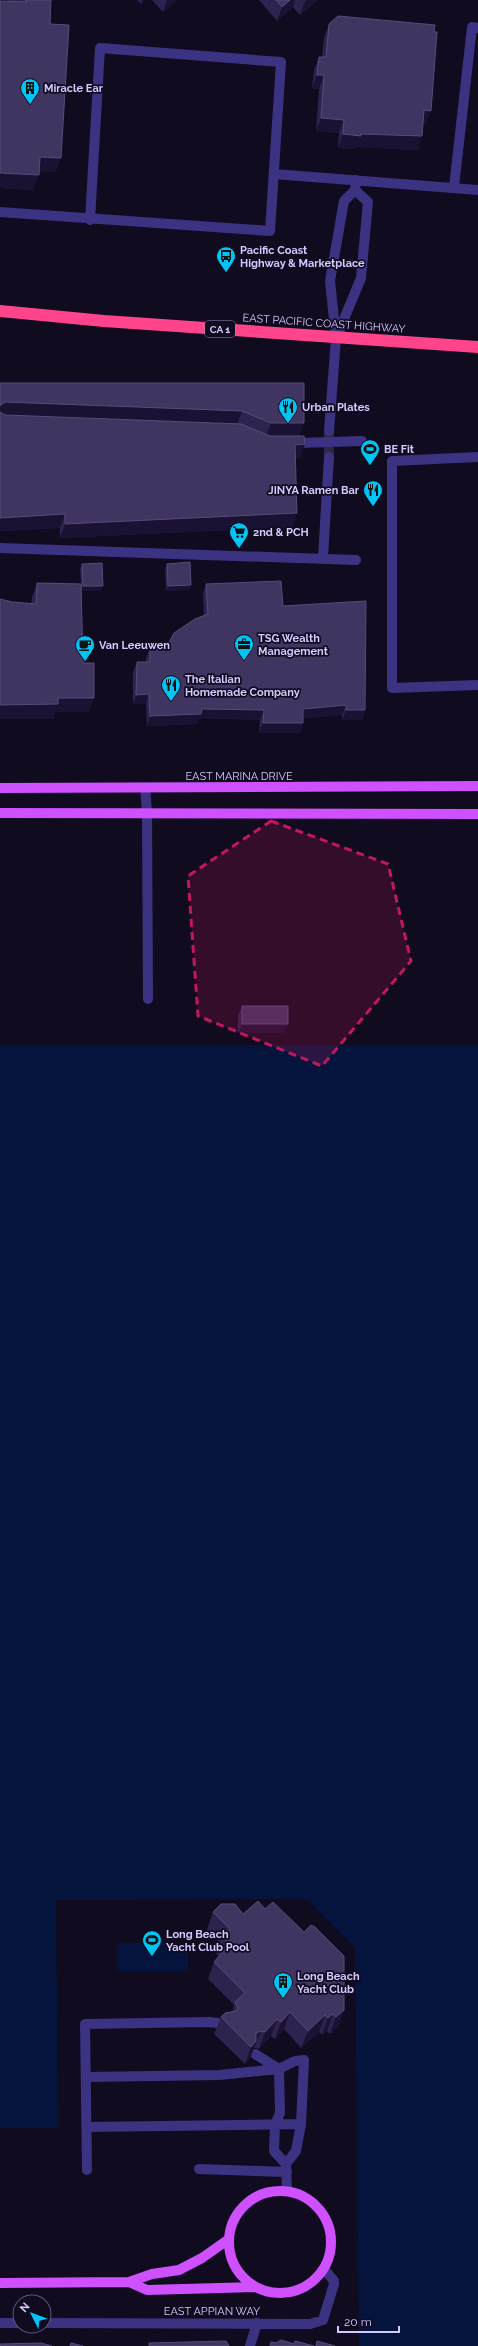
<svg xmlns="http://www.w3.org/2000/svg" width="478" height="2346" font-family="Raleway,sans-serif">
<rect width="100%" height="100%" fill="#100b1f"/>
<path fill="#05143d" d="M0 1045H478V2346H359L355 1948 306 1899 56 1900 58 2128H0Z
M117 1943H188V1971H117Z"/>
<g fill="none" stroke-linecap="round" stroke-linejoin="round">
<path stroke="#2d2841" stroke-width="10" stroke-dasharray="10 5" stroke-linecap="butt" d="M329 457V431"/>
<path stroke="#3c3282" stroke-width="10" d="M274 174 478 190
M454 187 472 27 478 28
M0 212 270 231 281 62 100 48 90 220
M337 336 361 278 368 202 355 190
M329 431 336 338 330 281 344 201 355 190 356 180
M478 457 392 461V688L478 685
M0 548 356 560
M323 557 329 457
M145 788 147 812 148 999
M255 2054 279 2069
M279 2069 280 2113 275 2125 274 2151 286 2164 287 2191
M87 2077 219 2075 279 2069 295 2061 304 2060 301 2124 296 2151 286 2164
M87 2127 301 2124
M199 2169 287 2172
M87 2170 85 2024 210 2022 225 2024
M0 2323H20
M44 2323 310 2324 323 2320 334 2284V2281L324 2269
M250 2346 257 2323"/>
<path stroke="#ce50ff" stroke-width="10" d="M0 788 478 786
M0 813 478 814
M229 2242a51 51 0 1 1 102 0a51 51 0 1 1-102 0Z
M129 2282 147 2290 256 2287
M0 2283 129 2282 152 2274 179 2270 202 2258 229 2239"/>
<path stroke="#ff448c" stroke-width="12" d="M0 311 104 321 478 347"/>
<path stroke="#3c3282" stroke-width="10" d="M299 443 362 441"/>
</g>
<path fill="#2e224e" d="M7 0H51L50 24 56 172 39 171 33 190 0 188V1H8Z
M137 0H145L141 4Z
M152 0H177L163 12Z
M259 0H318L300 15 293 7 277 21Z
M329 24 426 124H423L418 150 357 147 356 149 338 148 339 133 316 131 319 89 312 88 314 70 319 57H322L324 38Z
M0 383H304V423L299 436 300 458H295L297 513 292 527 60 538V528L0 531Z
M82 564 101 591H81L83 663 89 712H55L53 719H0V599L12 602 31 604 32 597 37 583 81 584 80 569Z
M167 564 189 590 166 591 165 569Z
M206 584 283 606 365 710 362 720H342V715L303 718V723L300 733H259L260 720 199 718 197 724 147 726 146 704H133V672L137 662H146V658L150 648H166L204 615 203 593Z
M242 1006 284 1033H238V1016Z
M213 1912 243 1914 344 2010 338 2027 330 2034 327 2031 322 2035 319 2032 301 2048 284 2029 275 2039 271 2036 259 2049 255 2048H254L250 2058 245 2064 214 2034 221 2017 232 2012 234 2005 208 1979 214 1962 219 1956 216 1954 220 1943 207 1929Z"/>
<path fill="#1b1133" d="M142 0H145L141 4Z
M167 0H177L163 12Z
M290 0H295L293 7 277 21 282 7Z
M307 0H318L300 15 305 1Z
M317 75H324L319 89 312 88Z
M424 110 431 111 426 124H420Z
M321 118 344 120 339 133 316 131Z
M343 134H361L422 136 418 150 357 147 356 149 338 148Z
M40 157 61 158 56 172 35 171Z
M0 173 39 175 33 190 0 188Z
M5 402 242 411 237 424 0 416V406Z
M271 423H304L299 436H266Z
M305 444 300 458H290L295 445Z
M297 513 292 527 60 538 65 524Z
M65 514 60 528 0 531V518Z
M191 585 189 590 166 591 168 586Z
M83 586H103L101 591H81Z
M149 694 146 704H133L136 695Z
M58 698H94L89 712H55L53 719H0V705Z
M346 705 342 715 300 719 303 709Z
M202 709 264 710 260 720 199 718 197 724 147 726 150 716Z
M346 710H365L362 720H342Z
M263 723H303L300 733H259Z
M242 1024H288L284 1033H238Z
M344 2010 338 2027 330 2034 336 2017Z
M290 2012 284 2029 275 2039 281 2022Z
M333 2014 327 2031 322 2035 328 2018Z
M325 2015 319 2032 301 2048 308 2031Z
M277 2019 271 2036 259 2049 265 2032Z
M261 2031 250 2058 245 2064 256 2033Z"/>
<path fill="#403461" stroke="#574b7a" d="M25 0H51L50 24 69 25 61 158 40 157 39 175 0 173V1L27 2Z
M276 0H290L282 7Z
M338 16 435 25 434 32H437L431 111 424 110 422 136 361 134V136L343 134 344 120 321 118 324 75H317L319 57H326L329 24Z
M0 383H304V423H271L242 411 5 402 0 406Z
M0 412 5 415 241 424 270 436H304L305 444 295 445 297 513 65 524V514L0 518Z
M190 562 191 585 168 586 167 564Z
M102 563 103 586H83L82 564Z
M281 581 283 606 366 601 365 710H346V705L303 709V723H263L264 710 202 709 201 714 150 716 149 694 136 695 137 662H150V648H166L174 633 195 619 208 614 206 584Z
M37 583 81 584 83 663H94V698H58V704L0 705V599L12 602 36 604Z
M242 1006H288V1024H242Z
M258 1901 265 1909 273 1902 304 1932 311 1925 315 1927 344 1956V2010L336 2017 333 2014 328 2018 325 2015 308 2031 290 2012 281 2022 277 2019 265 2032 261 2031 256 2033V2041L251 2047 221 2017 225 2013 236 2011 238 2008 235 2002 245 1993 214 1962 229 1944 222 1937 230 1929 213 1912 221 1904H235L243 1914Z
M281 2340 294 2344 295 2341 314 2346H270L271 2342 276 2343Z
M226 2341 229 2346H149V2343Z
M317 2341 335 2346H316Z
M41 2343 52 2346H0V2344Z
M71 2343 83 2346H70Z"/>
<path fill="#c2185b" fill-opacity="0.2" stroke="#c2185b" stroke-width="3" stroke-dasharray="8 5" stroke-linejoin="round" d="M271 821 388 864 411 961 322 1066 198 1016 188 876Z"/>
<defs>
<symbol id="building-pin" viewBox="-11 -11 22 30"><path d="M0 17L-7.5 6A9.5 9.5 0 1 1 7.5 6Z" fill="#00c4f4" stroke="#100b1f"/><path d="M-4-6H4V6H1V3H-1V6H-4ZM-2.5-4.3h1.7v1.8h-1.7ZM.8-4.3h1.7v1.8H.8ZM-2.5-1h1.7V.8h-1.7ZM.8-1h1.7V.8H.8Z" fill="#111"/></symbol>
<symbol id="bus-pin" viewBox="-11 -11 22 30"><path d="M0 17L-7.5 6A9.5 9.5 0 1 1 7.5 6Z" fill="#00c4f4" stroke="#100b1f"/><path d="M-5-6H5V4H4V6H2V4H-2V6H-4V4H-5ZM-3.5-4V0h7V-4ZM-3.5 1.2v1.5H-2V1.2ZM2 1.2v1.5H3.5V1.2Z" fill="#111"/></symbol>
<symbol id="restaurant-pin" viewBox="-11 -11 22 30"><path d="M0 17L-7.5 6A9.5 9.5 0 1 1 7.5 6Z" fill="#00c4f4" stroke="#100b1f"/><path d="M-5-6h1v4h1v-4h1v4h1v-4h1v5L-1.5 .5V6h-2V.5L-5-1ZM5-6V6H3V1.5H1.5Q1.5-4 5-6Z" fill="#111"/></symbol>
<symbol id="stadium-pin" viewBox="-11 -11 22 30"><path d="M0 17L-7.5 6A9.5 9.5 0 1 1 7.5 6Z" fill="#00c4f4" stroke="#100b1f"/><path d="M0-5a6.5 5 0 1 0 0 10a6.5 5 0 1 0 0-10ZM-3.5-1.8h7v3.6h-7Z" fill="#111"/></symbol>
<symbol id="supermarket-pin" viewBox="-11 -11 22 30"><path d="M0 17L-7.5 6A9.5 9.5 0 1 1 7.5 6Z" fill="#00c4f4" stroke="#100b1f"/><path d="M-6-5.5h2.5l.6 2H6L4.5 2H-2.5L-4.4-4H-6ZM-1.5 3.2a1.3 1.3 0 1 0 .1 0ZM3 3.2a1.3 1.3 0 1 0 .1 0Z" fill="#111"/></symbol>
<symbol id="office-pin" viewBox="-11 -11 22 30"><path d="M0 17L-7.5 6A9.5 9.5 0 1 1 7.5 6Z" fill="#00c4f4" stroke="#100b1f"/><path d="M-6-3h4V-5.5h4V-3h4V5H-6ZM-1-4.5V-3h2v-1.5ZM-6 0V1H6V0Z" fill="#111"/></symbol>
<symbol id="cafe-pin" viewBox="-11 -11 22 30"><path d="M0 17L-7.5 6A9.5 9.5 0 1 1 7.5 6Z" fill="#00c4f4" stroke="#100b1f"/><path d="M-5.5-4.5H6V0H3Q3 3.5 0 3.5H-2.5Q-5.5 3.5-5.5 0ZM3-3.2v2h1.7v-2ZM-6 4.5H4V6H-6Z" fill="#111"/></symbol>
</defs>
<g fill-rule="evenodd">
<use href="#building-pin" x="19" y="77" width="22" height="30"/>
<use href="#bus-pin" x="215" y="245" width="22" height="30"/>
<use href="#restaurant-pin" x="277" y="396" width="22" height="30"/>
<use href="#stadium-pin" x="359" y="438" width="22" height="30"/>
<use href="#restaurant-pin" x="362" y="479" width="22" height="30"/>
<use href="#supermarket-pin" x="228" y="521" width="22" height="30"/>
<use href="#office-pin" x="233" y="633" width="22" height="30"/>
<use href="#cafe-pin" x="74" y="634" width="22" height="30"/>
<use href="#restaurant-pin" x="160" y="674" width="22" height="30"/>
<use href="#stadium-pin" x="141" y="1929" width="22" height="30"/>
<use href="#building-pin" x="272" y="1971" width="22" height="30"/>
</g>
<g text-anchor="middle" stroke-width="3.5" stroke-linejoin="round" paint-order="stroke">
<rect fill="#100b1f" stroke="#9990bc" stroke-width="1" x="205" y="321" width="30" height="16" rx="3"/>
<g font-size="10" font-weight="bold" fill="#d4c9ff">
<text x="220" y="333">CA 1</text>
</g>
<g font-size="11" font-weight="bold" fill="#d4c9ff" stroke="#100b1f" text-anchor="start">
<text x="44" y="92">Miracle Ear</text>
<text x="240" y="254">Pacific Coast<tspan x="240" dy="13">Highway &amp; Marketplace</tspan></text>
<text x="302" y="411">Urban Plates</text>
<text x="384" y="453">BE Fit</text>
<text x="359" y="494" text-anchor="end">JINYA Ramen Bar</text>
<text x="253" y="536">2nd &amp; PCH</text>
<text x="258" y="642">TSG Wealth<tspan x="258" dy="13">Management</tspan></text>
<text x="99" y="649">Van Leeuwen</text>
<text x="185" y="683">The Italian<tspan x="185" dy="13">Homemade Company</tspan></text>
<text x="166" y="1938">Long Beach<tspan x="166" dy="13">Yacht Club Pool</tspan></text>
<text x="297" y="1980">Long Beach<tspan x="297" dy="13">Yacht Club</tspan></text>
</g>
<g font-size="11" fill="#d4c9ff" stroke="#100b1f">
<text transform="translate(324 323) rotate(4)" y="4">EAST PACIFIC COAST HIGHWAY</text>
<text x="239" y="780">EAST MARINA DRIVE</text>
<text x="212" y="2315">EAST APPIAN WAY</text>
</g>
</g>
<g transform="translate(32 2314) rotate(312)"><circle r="19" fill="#100b1f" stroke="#5e5779"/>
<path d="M0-3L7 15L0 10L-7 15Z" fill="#00c4f4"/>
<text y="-6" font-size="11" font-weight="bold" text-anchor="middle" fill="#d4c9ff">N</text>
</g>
<path d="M338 2326v6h61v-6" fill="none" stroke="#d4c9ff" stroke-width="2"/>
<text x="344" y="2326" font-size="12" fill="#d4c9ff" stroke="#100b1f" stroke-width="3" paint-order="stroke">20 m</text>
</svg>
